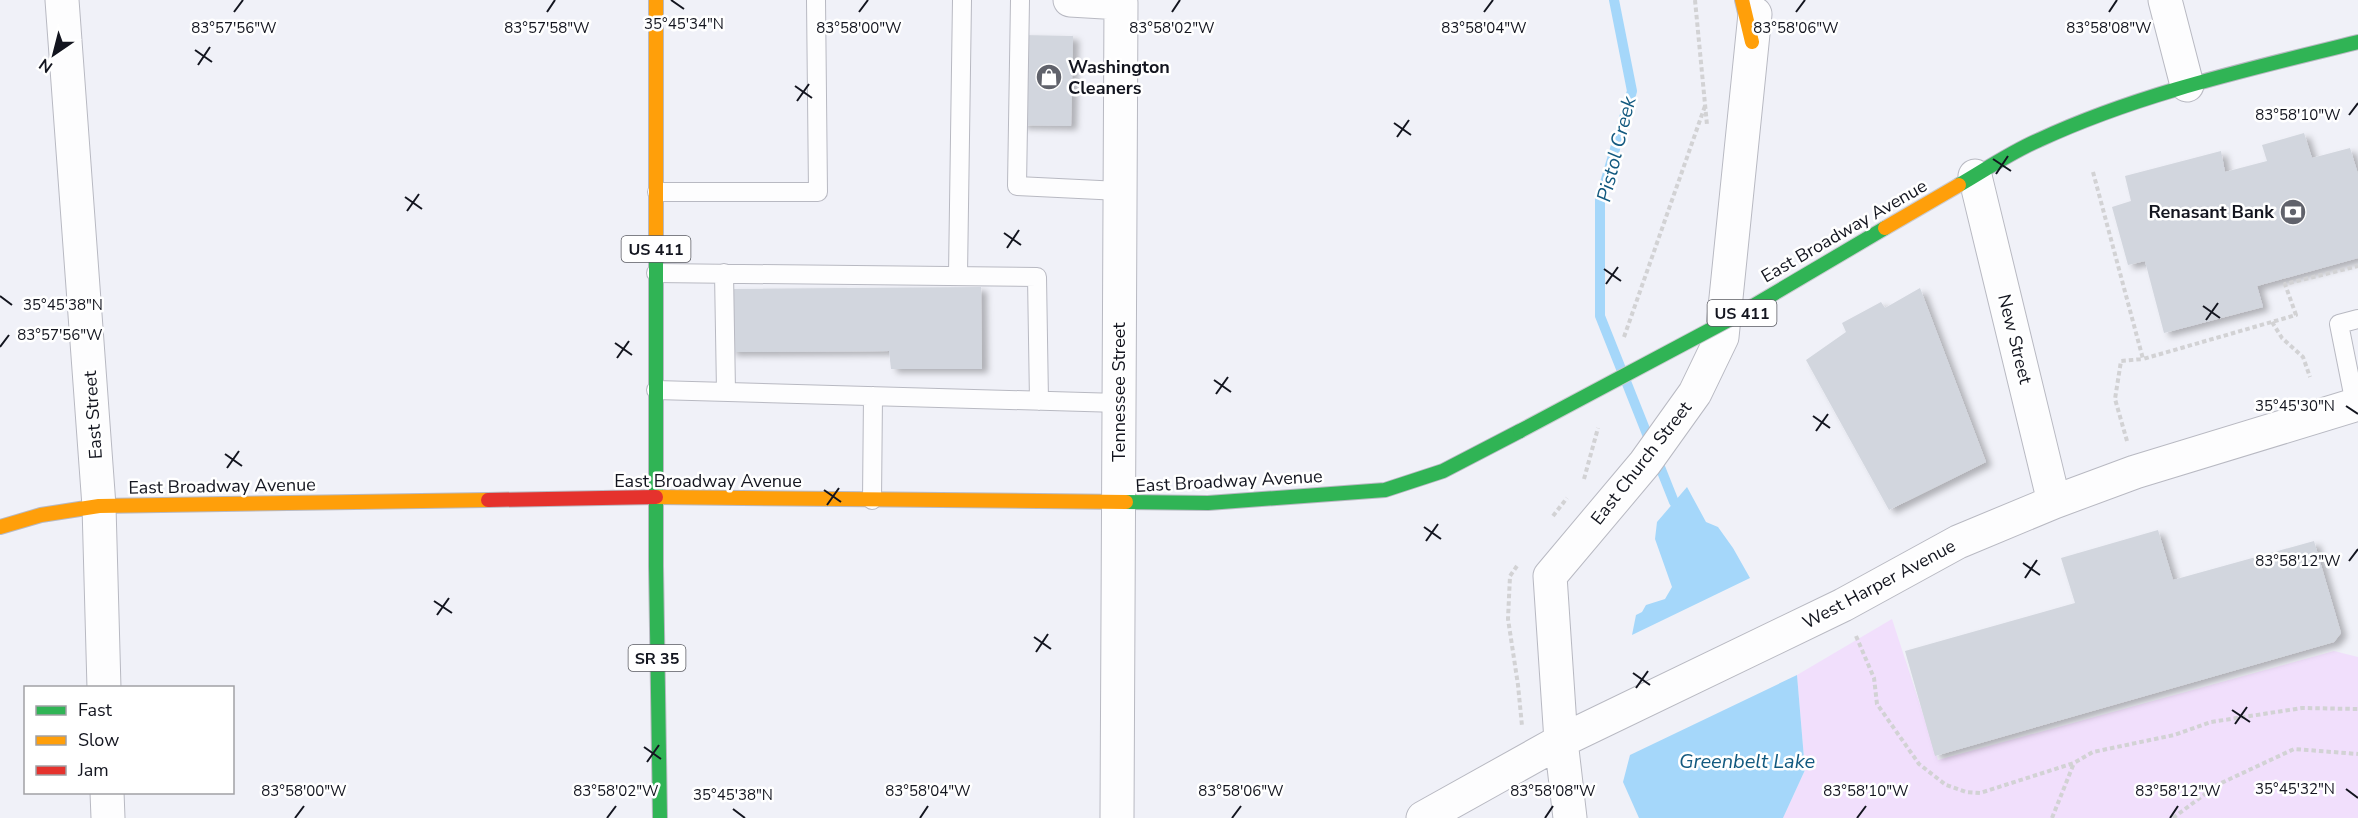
<svg xmlns="http://www.w3.org/2000/svg" width="2358" height="818" font-family="'Nunito Sans',sans-serif">
<defs>
<filter id="shadow"><feDropShadow dx="6" dy="4" stdDeviation="3" flood-color="#0004"/></filter>
</defs>
<rect width="100%" height="100%" fill="#f0f1f8"/>
<path fill="#f1dffc" d="M1892 619 1938 760 2334 651 2358 657V818H1783L1805 770 1797 675Z"/>
<path fill="#a5d7fa" d="M1687 487 1706 522 1718 527 1733 548 1750 578 1632 635 1636 615 1642 612 1646 605 1665 599 1672 587 1655 539 1657 522Z
M1797 675 1805 770 1783 818H1639L1623 782 1630 755Z"/>
<g fill="none" stroke-linecap="round" stroke-linejoin="round">
<path stroke="#a5d7fa" stroke-width="10" d="M1614 0 1632 91 1600 200V316L1674 502"/>
</g>
<path fill="#d2d6de" filter="url(#shadow)" d="M1022 35 1073 36 1071 126 1020 125Z
M2304 133 2312 158 2350 148 2358 174V258L2257 286 2263 307 2164 333 2145 261 2128 265 2112 207 2131 201 2125 176 2221 151 2225 172 2267 161 2262 145Z
M981 287 982 369H891L889 351 730 352 729 289Z
M1920 288 1986 462 1889 510 1806 360 1846 332 1842 323 1881 302 1885 308Z
M2158 530 2173 580 2314 541 2341 633 2334 642 1935 756 1905 651 2075 603 2061 558Z"/>
<g fill="none" stroke-linecap="round" stroke-linejoin="round">
<defs>
<path id="lane" d="M1020 0 1017 186 1120 191
M657 192H818L816 0
M656 273 1037 277 1039 401
M724 273 726 391
M958 275 962 0
M656 390 1119 403
M2355 404 2339 324 2358 319
M872 500 873 396"/>
<path id="street" d="M62 0 99 506 104 688
M1070 0 1121 3 1117 818
M2165 0 2187 85
M1975 176 2054 502
M107 792 108 818
M1423 818 1561 741 1843 605 1958 542 2054 502 2135 472 2358 404
M1570 818 1561 741 1550 576 1645 463 1695 393 1722 337 1755 14"/>
<path id="fast" d="M1959 185C1985 170 2011 152 2039 140 2140 93 2250 69 2358 42
M656 251V566L660 818
M1126 502 1208 503 1385 490 1443 471 1520 431"/>
<path id="slow" d="M656 0V251
M1742 0 1752 42
M656 497 1126 502
M0 527 41 515 99 506 488 500"/>
<path id="jam" d="M488 500 656 497"/>
</defs>
<use href="#lane" stroke="#b8b9c2" stroke-width="20"/>
<use href="#street" stroke="#b8b9c2" stroke-width="35"/>
<use href="#fast" stroke="#b8b9c2" stroke-width="16"/>
<use href="#slow" stroke="#b8b9c2" stroke-width="16"/>
<use href="#jam" stroke="#b8b9c2" stroke-width="16"/>
<path stroke="#d2d2d4" stroke-width="4" stroke-dasharray="4.5 3" stroke-linecap="butt" d="M1695 0 1707 125
M2093 172 2143 359 2296 315 2285 284 2358 266
M2272 322 2282 338 2303 357 2310 377
M1624 337 1705 106
M2127 441 2115 399 2121 361 2143 359
M1584 479 1598 428
M1553 516 1567 498
M1517 566 1510 576 1508 619 1518 685 1522 726
M1856 636 1874 678 1877 704 1919 764 1946 785 1966 792 1980 793 2074 763 2093 752 2174 735 2211 722 2302 708 2358 709
M2052 818 2074 763
M2173 818 2217 785 2294 749 2358 754"/>
<use href="#lane" stroke="#fdfdfe" stroke-width="18"/>
<use href="#street" stroke="#fdfdfe" stroke-width="33"/>
<use href="#fast" stroke="#30b455" stroke-width="14"/>
<use href="#slow" stroke="#ff9f0a" stroke-width="14"/>
<use href="#jam" stroke="#e5322d" stroke-width="14"/>
<defs>
<path id="fast-bridge" d="M1520 431 1736 316 1885 228"/>
<path id="slow-bridge" d="M1885 228 1959 185"/>
</defs>
<use href="#fast-bridge" stroke="#cacbd0" stroke-width="16" stroke-linecap="butt"/>
<use href="#slow-bridge" stroke="#cacbd0" stroke-width="16" stroke-linecap="butt"/>
<use href="#fast-bridge" stroke="#30b455" stroke-width="14"/>
<use href="#slow-bridge" stroke="#ff9f0a" stroke-width="14"/>
</g>
<path fill="none" stroke="#13151f" stroke-width="2" d="M671 0 684 9M234 12 243 0M547 12 555 0M859 12 868 0M1172 12 1180 0M1484 12 1493 0M1796 12 1805 0M2109 12 2117 0M195 50 212 62M198 65 210 47M795 86 812 98M797 101 809 84M2349 115 2358 103M1394 123 1411 135M1397 137 1409 120M1993 159 2011 171M1996 174 2008 156M405 197 422 209M407 211 419 194M1004 233 1021 245M1007 248 1019 230M1604 269 1621 281M1606 284 1618 267M0 296 12 305M2203 306 2220 318M2206 320 2218 303M615 343 632 355M0 347 9 335M617 358 629 341M1214 380 1231 392M1216 394 1228 377M2346 406 2358 414M1813 416 1830 428M1816 431 1828 414M225 454 242 466M227 468 239 451M824 490 841 502M827 505 839 488M1424 527 1441 539M1426 541 1438 524M2349 561 2358 549M2023 563 2040 575M2025 578 2037 560M434 601 452 613M437 615 449 598M1034 637 1051 649M1036 652 1048 634M1633 673 1650 685M1636 688 1648 671M2232 710 2250 722M2235 724 2247 707M644 747 661 759M647 762 659 745M2346 789 2358 798M733 809 745 818M295 818 304 806M607 818 616 806M920 818 928 806M1232 818 1241 806M1545 818 1553 806M1857 818 1866 806M2170 818 2178 806"/>
<defs>
<symbol id="shop-disc" viewBox="-11 -11 22 22"><circle r="9.5" fill="#60626b" stroke="#fff"/><path d="M-5-2.5h2.3a2.7 3.5 0 0 1 5.4 0H5L5.5 6h-11ZM-1.5-2.5h3a1.5 2.3 0 0 0-3 0Z" fill="#fff"/></symbol>
<symbol id="bank-disc" viewBox="-11 -11 22 22"><circle r="9.5" fill="#60626b" stroke="#fff"/><path d="M-6-4H6V4H-6ZM0-2.3a2.3 2.3 0 1 0 0 4.6a2.3 2.3 0 1 0 0-4.6Z" fill="#fff"/></symbol>
</defs>
<g fill-rule="evenodd">
<use href="#shop-disc" x="1034" y="62" width="30" height="30"/>
<use href="#bank-disc" x="2278" y="197" width="30" height="30"/>
</g>
<g text-anchor="middle" stroke-width="5" stroke-linejoin="round" paint-order="stroke">
<g fill="#fff" stroke="#5a5b62" stroke-width="1.5">
<rect x="621.5" y="236" width="69" height="26" rx="4.5"/>
<rect x="1707.5" y="300" width="69" height="26" rx="4.5"/>
<rect x="628.5" y="645" width="57" height="26" rx="4.5"/>
</g>
<g font-size="16" font-weight="bold" fill="#13151f">
<text x="656" y="255">US 411</text>
<text x="1742" y="319">US 411</text>
<text x="657" y="664">SR 35</text>
</g>
<g font-size="18" font-weight="bold" fill="#13151f" stroke="#fff" text-anchor="start">
<text x="1068" y="73">Washington<tspan x="1068" dy="21">Cleaners</tspan></text>
<text x="2274" y="218" text-anchor="end">Renasant Bank</text>
</g>
<g font-size="18" fill="#13151f" stroke="#fff">
<text transform="translate(1844 231) rotate(-30)" y="6">East Broadway Avenue</text>
<text transform="translate(2015 339) rotate(76)" y="6">New Street</text>
<text transform="translate(1119 392) rotate(-90)" y="6">Tennessee Street</text>
<text transform="translate(93 415) rotate(-94)" y="6">East Street</text>
<text transform="translate(1641 463) rotate(-52)" y="6">East Church Street</text>
<text x="708" y="487">East Broadway Avenue</text>
<text transform="translate(1229 481) rotate(-3)" y="6">East Broadway Avenue</text>
<text transform="translate(222 486) rotate(-1)" y="6">East Broadway Avenue</text>
<text transform="translate(1879 584) rotate(-28)" y="6">West Harper Avenue</text>
</g>
<g font-size="20" font-style="italic" fill="#12597f" stroke="#fff">
<text transform="translate(1616 149) rotate(-76)" y="7">Pistol Creek</text>
<text x="1747" y="768">Greenbelt Lake</text>
</g>
</g>
<g font-size="15" text-anchor="middle" fill="#13151f" stroke="#fff" stroke-width="5" stroke-linejoin="round" paint-order="stroke">
<text x="684" y="29">35°45'34"N</text>
<text x="234" y="33">83°57'56"W</text>
<text x="547" y="33">83°57'58"W</text>
<text x="859" y="33">83°58'00"W</text>
<text x="1172" y="33">83°58'02"W</text>
<text x="1484" y="33">83°58'04"W</text>
<text x="1796" y="33">83°58'06"W</text>
<text x="2109" y="33">83°58'08"W</text>
<text x="2298" y="120">83°58'10"W</text>
<text x="63" y="310">35°45'38"N</text>
<text x="60" y="340">83°57'56"W</text>
<text x="2295" y="411">35°45'30"N</text>
<text x="2298" y="566">83°58'12"W</text>
<text x="2295" y="794">35°45'32"N</text>
<text x="304" y="796">83°58'00"W</text>
<text x="616" y="796">83°58'02"W</text>
<text x="928" y="796">83°58'04"W</text>
<text x="1241" y="796">83°58'06"W</text>
<text x="1553" y="796">83°58'08"W</text>
<text x="1866" y="796">83°58'10"W</text>
<text x="2178" y="796">83°58'12"W</text>
<text x="733" y="800">35°45'38"N</text>
</g>
<rect x="24" y="686" width="210" height="108" fill="#ffffff" stroke="#a1a1a5" stroke-width="1.5"/>
<rect x="36" y="706" width="30" height="9" fill="#30b455" stroke="#a1a1a5" stroke-width="1.5"/>
<text x="78" y="716" font-size="18" fill="#13151f">Fast</text>
<rect x="36" y="736" width="30" height="9" fill="#ff9f0a" stroke="#a1a1a5" stroke-width="1.5"/>
<text x="78" y="746" font-size="18" fill="#13151f">Slow</text>
<rect x="36" y="766" width="30" height="9" fill="#e5322d" stroke="#a1a1a5" stroke-width="1.5"/>
<text x="78" y="776" font-size="18" fill="#13151f">Jam</text>
<g transform="translate(54 54) rotate(215)" stroke="#ffffff" stroke-width="4.5" paint-order="stroke">
<path d="M0-4.5L10 22L0 15L-10 22Z" fill="#13151f"/>
<text y="-9" font-size="16" font-weight="bold" text-anchor="middle" fill="#13151f">N</text>
</g>
</svg>
